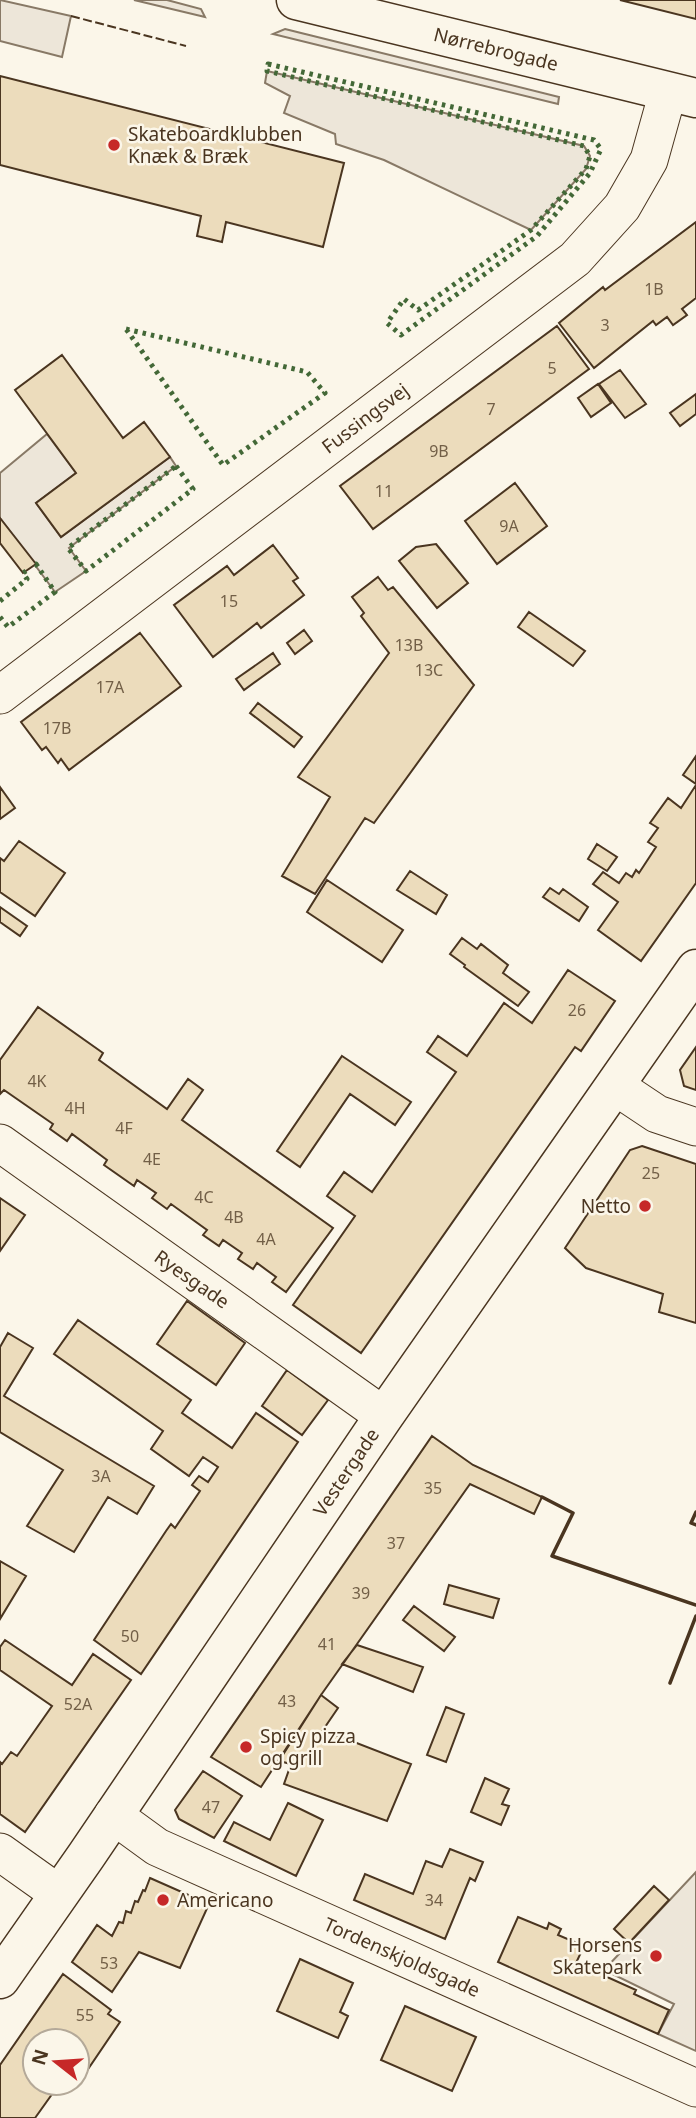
<svg xmlns="http://www.w3.org/2000/svg" width="696" height="2118" font-family="'Noto Sans',sans-serif">
<rect width="100%" height="100%" fill="#fbf6e9"/>
<path fill="#ede6d9" stroke="#887966" stroke-width="2" d="M0 0 71 16 62 57 0 41Z
M134 0H167L201 9 205 17Z
M285 29 559 97 558 104 273 34Z
M267 71 584 146 590 156 586 169 531 230 384 160 336 144 335 134 284 113 290 96 265 83Z
M47 434 76 473 36 503 61 537 170 457 176 466 69 548 86 571 55 592 0 518V473Z
M696 1872V2051L658 2034 674 2004 604 1970Z"/>
<path fill="#ecdcbc" stroke="#4a3520" stroke-width="2" d="M620 0H696V19Z
M0 76 344 163 323 247 226 222 222 242 197 236 201 216 0 165Z
M696 222V298L682 309 687 315 673 325 667 317 656 325 653 321 594 368 559 323 603 287 605 290Z
M557 326 589 369 373 529 340 486Z
M62 355 123 438 144 422 170 457 61 537 36 503 76 473 15 390Z
M620 370 646 404 625 418 599 384Z
M598 384 611 403 591 417 578 398Z
M696 394V414L680 426 670 413Z
M515 483 547 526 497 564 465 521Z
M0 518 36 564 23 573 0 543Z
M436 544 468 583 437 608 399 561 416 547Z
M273 545 298 578 293 581 304 595 261 628 257 623 213 657 174 605 227 566 234 575Z
M378 577 388 590 393 587 474 685 374 823 365 818 315 894 282 876 330 797 298 777 389 653 361 616 364 613 352 597Z
M529 612 585 651 573 666 518 627Z
M304 630 312 641 295 654 287 643Z
M140 633 181 686 69 770 61 759 58 763 46 747 42 750 21 722Z
M273 653 280 664 244 690 236 679Z
M258 703 302 737 294 747 250 713Z
M696 756V784L683 775Z
M696 785V883L641 961 598 930 618 902 593 884 603 872 619 883 626 873 632 877 636 870 639 873 656 847 648 842 658 828 650 823 668 798 681 808Z
M0 787 15 808 0 819Z
M19 841 65 873 35 916 0 892V858L4 861Z
M597 844 617 857 607 871 588 859Z
M410 871 447 895 436 914 397 890Z
M327 880 403 930 382 962 307 912Z
M550 888 559 894 563 889 588 907 579 921 543 897Z
M0 907 27 926 20 936 0 922Z
M462 938 477 949 481 944 508 965 503 973 529 992 518 1006 464 967 465 965 450 954Z
M568 970 615 1001 581 1051 575 1047 361 1353 293 1305 355 1216 327 1196 344 1172 372 1192 456 1072 427 1052 438 1036 467 1056 504 1003 532 1023Z
M38 1007 103 1053 99 1060 167 1109 188 1079 203 1090 182 1120 333 1228 286 1292 272 1282 276 1277 257 1263 253 1269 238 1259 242 1253 223 1240 219 1246 203 1235 207 1230 171 1204 167 1209 152 1198 156 1193 137 1180 134 1186 104 1165 107 1160 72 1134 67 1141 50 1129 53 1124 4 1090 0 1094V1060Z
M696 1047V1090L684 1086 680 1070Z
M342 1056 411 1102 395 1125 350 1094 300 1167 277 1151Z
M642 1146 696 1164V1323L659 1312 663 1294 586 1268 565 1248 630 1150Z
M0 1198 25 1215 0 1251Z
M187 1301 245 1343 216 1385 157 1344Z
M78 1320 191 1400 182 1413 232 1448 256 1413 298 1442 141 1674 94 1640 166 1531 171 1524 175 1528 200 1491 192 1485 199 1476 208 1482 218 1467 203 1457 189 1476 151 1449 163 1431 54 1354Z
M8 1333 33 1348 4 1396 154 1486 137 1514 108 1497 74 1552 27 1526 63 1470 0 1432V1347Z
M287 1370 328 1400 302 1435 262 1406Z
M432 1436 473 1465 542 1497 534 1514 470 1484 321 1695 261 1787 211 1757Z
M0 1561 26 1576 0 1619Z
M449 1585 499 1599 493 1618 444 1604Z
M414 1606 455 1637 444 1651 403 1620Z
M5 1640 72 1685 93 1654 131 1680 25 1832 0 1814V1762L2 1764 11 1752 17 1756 52 1706 0 1670V1647Z
M357 1645 423 1667 413 1692 342 1664Z
M321 1695 338 1708 323 1730 411 1764 387 1821 284 1784 291 1764 279 1761Z
M446 1707 464 1714 446 1762 427 1755Z
M203 1771 242 1796 214 1838 179 1819 175 1810Z
M485 1778 509 1789 502 1804 509 1806 501 1825 471 1812Z
M288 1803 323 1820 296 1876 224 1841 234 1822 270 1840Z
M450 1849 483 1862 475 1881 470 1878 445 1939 354 1900 365 1874 413 1894 426 1861 442 1867Z
M150 1878 209 1904 180 1968 139 1952 112 1992 72 1962 97 1925 112 1936 119 1922 123 1923 126 1911 131 1913 135 1901 138 1902 143 1890 145 1891Z
M654 1886 669 1900 629 1943 614 1929Z
M518 1917 547 1929 549 1923 561 1929 558 1935 584 1946 576 1963 636 1990 634 1994 669 2010 658 2034 498 1962Z
M300 1959 353 1983 340 2012 348 2016 338 2038 277 2011Z
M63 1974 111 2010 108 2014 120 2022 82 2078 77 2074V2041H35V2083H60L35 2118H0V2065Z
M405 2006 476 2037 452 2091 381 2060Z"/>
<g fill="none" stroke-linecap="round" stroke-linejoin="round">
<defs>
<path id="minor" d="M0 695 575 259 622 207 649 160 668 92
M615 1086 657 1114 696 1127
M0 1143 384 1416
M113 1815 157 1847 696 2088
M0 1852 59 1894"/>
<path id="secondary" d="M296 0 696 98
M0 1979 86 1856 384 1416 696 969"/>
</defs>
<use href="#minor" stroke="#4a3520" stroke-width="39"/>
<use href="#secondary" stroke="#4a3520" stroke-width="41"/>
<use href="#minor" stroke="#fbf6e9" stroke-width="37"/>
<use href="#secondary" stroke="#fbf6e9" stroke-width="38"/>
<path stroke="#436837" stroke-width="5" stroke-dasharray="3.5 5" stroke-linecap="butt" d="M268 64 594 140 601 149 590 173 537 236 401 335 387 323 404 299 418 310 531 230 586 169 590 156 584 146 267 71Z
M126 329 307 372 325 393 223 465Z
M176 466 193 489 86 571 68 548Z
M0 601 27 579 23 573 26 571
M0 617 8 627 55 592 36 564 34 565"/>
<path stroke="#4a3520" stroke-width="2" stroke-dasharray="9 3.5" stroke-linecap="butt" d="M71 16 186 46"/>
<path stroke="#4a3520" stroke-width="3.5" d="M542 1497 573 1513 552 1556 696 1605
M696 1512 691 1523 696 1525
M670 1683 696 1616"/>
</g>
<g fill="#c62828" stroke="#fbf6e9" stroke-width="2.5">
<circle cx="114" cy="145" r="7"/>
<circle cx="645" cy="1206" r="7"/>
<circle cx="246" cy="1747" r="7"/>
<circle cx="163" cy="1900" r="7"/>
<circle cx="656" cy="1956" r="7"/>
</g>
<g text-anchor="middle" stroke-width="5" stroke-linejoin="round" paint-order="stroke">
<g font-size="16" fill="#725f47">
<text x="654" y="295">1B</text>
<text x="605" y="331">3</text>
<text x="552" y="374">5</text>
<text x="491" y="415">7</text>
<text x="439" y="457">9B</text>
<text x="384" y="497">11</text>
<text x="509" y="532">9A</text>
<text x="229" y="607">15</text>
<text x="409" y="651">13B</text>
<text x="429" y="676">13C</text>
<text x="110" y="693">17A</text>
<text x="57" y="734">17B</text>
<text x="577" y="1016">26</text>
<text x="37" y="1087">4K</text>
<text x="75" y="1114">4H</text>
<text x="124" y="1134">4F</text>
<text x="152" y="1165">4E</text>
<text x="651" y="1179">25</text>
<text x="204" y="1203">4C</text>
<text x="234" y="1223">4B</text>
<text x="266" y="1245">4A</text>
<text x="101" y="1482">3A</text>
<text x="433" y="1494">35</text>
<text x="396" y="1549">37</text>
<text x="361" y="1599">39</text>
<text x="130" y="1642">50</text>
<text x="327" y="1650">41</text>
<text x="287" y="1707">43</text>
<text x="78" y="1710">52A</text>
<text x="211" y="1813">47</text>
<text x="434" y="1906">34</text>
<text x="109" y="1969">53</text>
<text x="85" y="2021">55</text>
</g>
<g font-size="19" fill="#4a3520" stroke="#fbf6e9">
<text transform="translate(496 49) rotate(14)" y="7">Nørrebrogade</text>
<text transform="translate(365 418) rotate(-37)" y="7">Fussingsvej</text>
<text transform="translate(192 1279) rotate(35)" y="7">Ryesgade</text>
<text transform="translate(346 1472) rotate(-56)" y="7">Vestergade</text>
<text transform="translate(402 1957) rotate(24)" y="7">Tordenskjoldsgade</text>
</g>
<g font-size="19" fill="#4a3520" stroke="#fbf6e9" text-anchor="start">
<text x="128" y="141">Skateboardklubben<tspan x="128" dy="22">Knæk &amp; Bræk</tspan></text>
<text x="631" y="1213" text-anchor="end">Netto</text>
<text x="260" y="1743">Spicy pizza<tspan x="260" dy="22">og grill</tspan></text>
<text x="177" y="1907">Americano</text>
<text x="642" y="1952" text-anchor="end">Horsens<tspan x="642" dy="22">Skatepark</tspan></text>
</g>
</g>
<g transform="translate(56 2062) rotate(287)"><circle r="33" fill="#fbf6e9" stroke="#b4a999" stroke-width="2"/>
<path d="M0-5L12 26L0 18L-12 26Z" fill="#c62828"/>
<text y="-10" font-size="19" font-weight="bold" text-anchor="middle" fill="#4a3520">N</text>
</g>
</svg>
